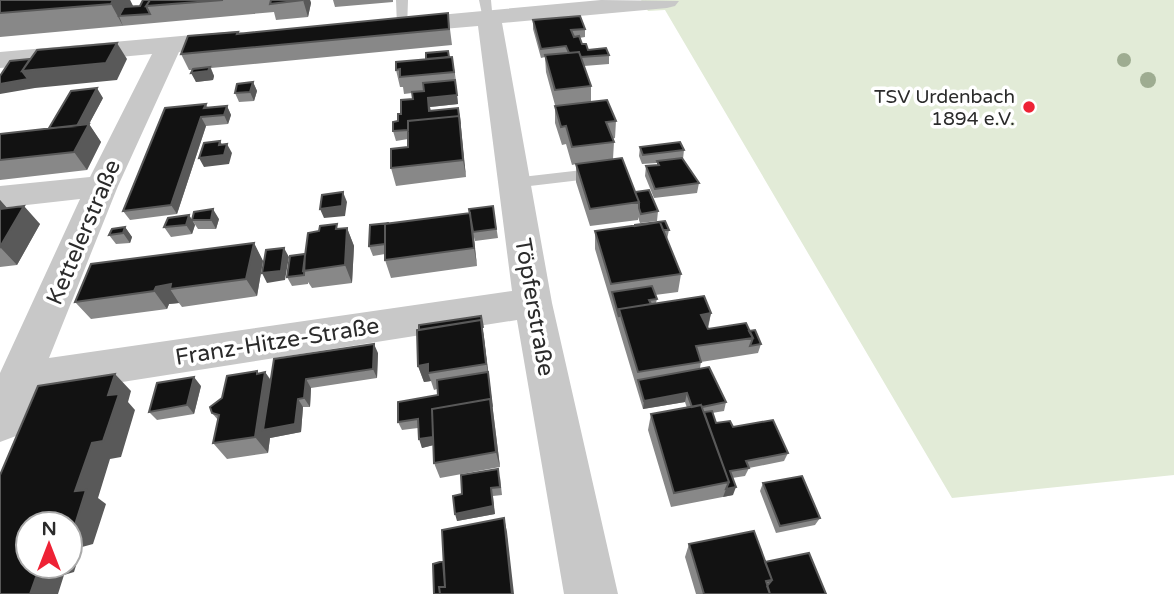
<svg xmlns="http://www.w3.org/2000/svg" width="1174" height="594" font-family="'Varela Round',sans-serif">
<rect width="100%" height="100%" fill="#fff"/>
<path fill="#e2ebd7" d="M641 0H1174V475L952 498 665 10 648 11Z"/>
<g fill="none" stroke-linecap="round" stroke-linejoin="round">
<path fill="#c8c8c8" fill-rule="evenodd" d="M396 0H408L407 29 397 26Z
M479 0H491L493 22 483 19Z
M600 168 608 173 606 177 513 188 505 183 513 178Z"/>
<path fill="#c8c8c8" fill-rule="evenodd" d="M601 0 679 1 675 6 667 8 502 23 552 303 618 594H564L517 320 33 396 16 436 0 442V373L80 199 0 208V186L90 177 152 54 0 68V52L238 31 247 34 251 39 247 44 238 47 179 52 118 186 49 358 512 291 478 26 396 33 387 31 384 26 387 21 396 19Z"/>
</g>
<g fill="#9eac91">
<circle cx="1124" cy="60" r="7"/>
<circle cx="1148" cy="80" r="8"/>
</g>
<path fill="#888" d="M0 0H130L133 6H140L143 0H310L311 3 308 17 276 20 274 12 0 37Z
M333 0H393V2L335 7Z
M448 13 452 45 211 68 214 76 213 80 196 82 192 70H189L181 54 239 34Z
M533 20 585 29V37L579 38 582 44 588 50 609 55V64L584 66 591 86V101L616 121 615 138 612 139 614 142 613 159 635 192 658 211 657 221 640 223 638 217V220L590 226 576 182V164L572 165 566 144 562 145 555 123V105L546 72 545 57 541 58 533 29Z
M452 57 458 104 430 107 431 111 458 108 466 177 396 186 391 168 408 147V139L396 141 393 131 401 114 413 99 412 93 404 94 403 87H400L396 70Z
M253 82 257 91 254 101 239 102 235 93Z
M103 98 89 124 101 142 87 170 0 180V134L49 128Z
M206 104 208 108 227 106 231 115 228 124 206 126 177 214 130 220 123 211Z
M640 147 684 150 683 159 699 183 697 193 654 198 645 176 646 166 657 165V163L642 164 639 156Z
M0 200 7 208 40 224 17 265 0 267Z
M493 206 498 238 475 241 474 237 477 266 391 278 385 260V254L373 256 369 246 470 213Z
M189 215 195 225 192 234 171 237 164 227Z
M219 219 216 229H198L192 220Z
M125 227 132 237 130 243 116 244 109 235Z
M347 228 354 246 352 283 312 288 308 282V284L292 286 287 277 305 254 319 231Z
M669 230 667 239 681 274 678 292 655 295 657 299 656 303 711 313 708 329 749 331 761 344 758 353 701 362 700 368 726 402 724 411 712 413 716 423 733 427 788 453 784 461 749 468 745 476 732 478 733 495 671 507 648 430 651 414 687 408 685 402 643 409 595 249V231Z
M254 243 263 261 257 296 182 307 179 303 169 304 167 309 91 319 75 302Z
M481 316 500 467 440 478 434 463 433 445 422 448 418 428 402 430 398 422 438 395 437 389 434 390 431 381 424 382 418 366Z
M378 353 377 378 311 388 310 407H303L301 432 270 438 268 453 227 459 213 443 218 420 212 413 259 374 265 372 271 380Z
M201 386 194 414 157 420 149 412Z
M500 477 502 495 493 496 495 514 457 521 462 494Z
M763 483 820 518 815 525 776 533 760 491Z
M689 544 765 562 826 594H696L685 557Z"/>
<path fill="#595959" d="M113 0H130L134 8 119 16 123 26 111 4Z
M303 0H310L311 3 308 17Z
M117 43 127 59 117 80 35 88 0 94V84L22 71Z
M452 57 455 74 458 104 430 107 431 120 428 98 455 80Z
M210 67 214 76 213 80 196 82 191 73Z
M253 82 257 91 254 101 250 92Z
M97 88 103 98 89 124 101 142 87 170 74 152V131Z
M227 106 231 115 228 124 224 115Z
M458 108 460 117 466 177 463 160Z
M201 117 206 126 177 214 171 205Z
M220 141 225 150 227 144 232 153 229 164 204 167 199 158 219 145Z
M343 192 347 202 345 216 324 218 320 209Z
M0 200 15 217H0Z
M24 206 40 224 17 265 0 247Z
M213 209 219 219 216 229 211 220Z
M470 213 473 232 477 266 474 248Z
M189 215 195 225 192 234 186 225Z
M125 227 132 237 130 243 123 233Z
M347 228 354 246 352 283 345 265Z
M254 243 263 261 257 296 246 279Z
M284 248 289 257 285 280 267 283 262 273Z
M171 284 170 289 179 303 169 304 167 309 154 291 156 287Z
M711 313 707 330 701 315Z
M481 320 484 337 500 467 496 452 490 399 492 407Z
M374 344 378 353 377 378 373 369Z
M428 364V373L431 381 424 382 418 366Z
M257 371 264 381 265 372 276 389 298 399 303 407 301 432 270 438 268 453 255 437Z
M115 374 131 391 128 402 135 410 121 457 110 459 98 498 106 504 93 544 82 547 74 572 64 575 58 594H30L40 566H70V532L75 491Z
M194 377 201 386 194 414 187 405Z
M306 379 311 388 310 407 304 398Z
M687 393 685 402 643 409 644 401Z
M434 416 438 444 422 448 419 439Z
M736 487 733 495 723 497 726 489Z
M491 488 495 514 457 521 455 514Z
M504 518 507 532 514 594H512Z"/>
<path fill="#121212" stroke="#595959" stroke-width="2" d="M0 0H113L111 4 0 13Z
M143 0H150L146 6 150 14 119 16 124 7 140 6Z
M150 0H223L146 6Z
M271 0H303L270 4Z
M448 13 449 29 181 54 188 36 238 32 237 34Z
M580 16 585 29 571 30 574 37 579 36 582 44H586L588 50 606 48 609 55 581 57 579 52 569 53 566 46 541 49 533 20Z
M117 43 106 63 22 71 37 50Z
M448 51 449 57 426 59V53Z
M579 52 591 86 555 90 545 55Z
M452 57 454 72 400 77V69L396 70V62Z
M30 59 22 71 28 79 0 84V76L10 61Z
M210 67 208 71 191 73 193 69Z
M455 80 457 95 428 98 429 111 458 108 460 124 459 116 408 121V130L393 131V122L398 121V114H401V100L413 99 412 92 424 91 423 83Z
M253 82 250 92 235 93 237 84Z
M97 88 77 126 49 128 71 91Z
M607 100 616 121 606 122 614 142 572 147 566 126 561 127 555 106Z
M206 104 204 108 227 106 224 115 201 117 171 205 123 211 165 108Z
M459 116 463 160 391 168V149L408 147V121Z
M89 124 74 152 0 160V134Z
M220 141 219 145 227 144 224 155 199 158 204 143Z
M680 142 684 150 643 155 640 147Z
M622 158 639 202 590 209 576 164Z
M682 158 699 183 655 189 646 166 659 165 657 161Z
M649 190 658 211 641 214 639 208V202L635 192Z
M343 192 342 206 320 209 322 195Z
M24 206 0 247V209Z
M493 206 496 229 473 232 469 209Z
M213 209 211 220H192L194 212Z
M470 213 474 248 385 260V224Z
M189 215 186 225 164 227 168 218Z
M665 221 669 230H663L660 222 635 226V225Z
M660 222 681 274 611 284 595 231Z
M389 223 385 224V244L369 246 370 225Z
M337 224 336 229 347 228 345 265 303 271 308 233 319 231 320 226Z
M125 227 123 233 109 235 112 229Z
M254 243 246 279 170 289 171 284 156 287 154 291 75 302 91 264Z
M284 248 281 271 262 273 266 250Z
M305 254 304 275 287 277 290 256Z
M652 286 657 299 649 300 651 304 619 309V317L612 292Z
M704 296 711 313 701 315 708 329 746 323 753 338 696 346 701 362 638 372 619 309Z
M481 316 483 328 481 320 419 330V325Z
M481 320 486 364 428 373V364L418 366 417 330Z
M755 330 761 344 750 346 753 338 749 331Z
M374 344 373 369 306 379 304 398 298 399 295 424 263 430 274 359Z
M709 367 726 402 702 407 701 405 692 407 687 393 644 401 638 380Z
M257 371V374L265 372 255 437 213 443 219 415 212 413 210 407 222 398 227 376Z
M488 372 492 407 490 399 432 409 433 437 419 439 418 419 398 422V402L438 395 437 380Z
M115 374 108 395 119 394 103 441 92 443 75 491 86 490 73 531 70 532V524H28V566H40L30 594H0V475L38 386Z
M194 377 187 405 149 412 157 383Z
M490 399 496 452 434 463 432 409Z
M701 405 729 482 674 493 651 414Z
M712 411 716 423 730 421 733 427 773 420 788 453 746 461 749 468 730 471 736 487 726 489 729 482 704 412Z
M498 469 500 487 491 488 493 506 455 514 453 496 462 494 461 475Z
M802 476 820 518 780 526 763 483Z
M504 518 512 594H440L439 587H445L442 530Z
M754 531 772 580 766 581 770 594H704L689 544Z
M809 553 826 594H770L767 586 772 580 765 562Z
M443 561 445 587H439L440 594H434L433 564Z"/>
<circle fill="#ee2235" stroke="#fff" stroke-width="2.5" cx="1029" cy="107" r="7"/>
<g text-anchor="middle" stroke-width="7" stroke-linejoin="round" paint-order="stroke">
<g font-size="19" fill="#2b2b2b" stroke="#fff" text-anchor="end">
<text x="1015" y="103">TSV Urdenbach<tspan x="1015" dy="22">1894 e.V.</tspan></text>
</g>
<g font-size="23" fill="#2b2b2b" stroke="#fff">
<text transform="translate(83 232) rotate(-67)" y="8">Kettelerstraße</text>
<text transform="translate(535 307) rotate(80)" y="8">Töpferstraße</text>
<text transform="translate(277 341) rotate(-9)" y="8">Franz-Hitze-Straße</text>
</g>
</g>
<g transform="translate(49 545)"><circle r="33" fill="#ffffff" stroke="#aaaaaa" stroke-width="2"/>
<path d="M0-5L12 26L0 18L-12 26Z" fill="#ee2235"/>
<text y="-10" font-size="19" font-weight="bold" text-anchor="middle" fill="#2b2b2b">N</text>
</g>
</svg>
